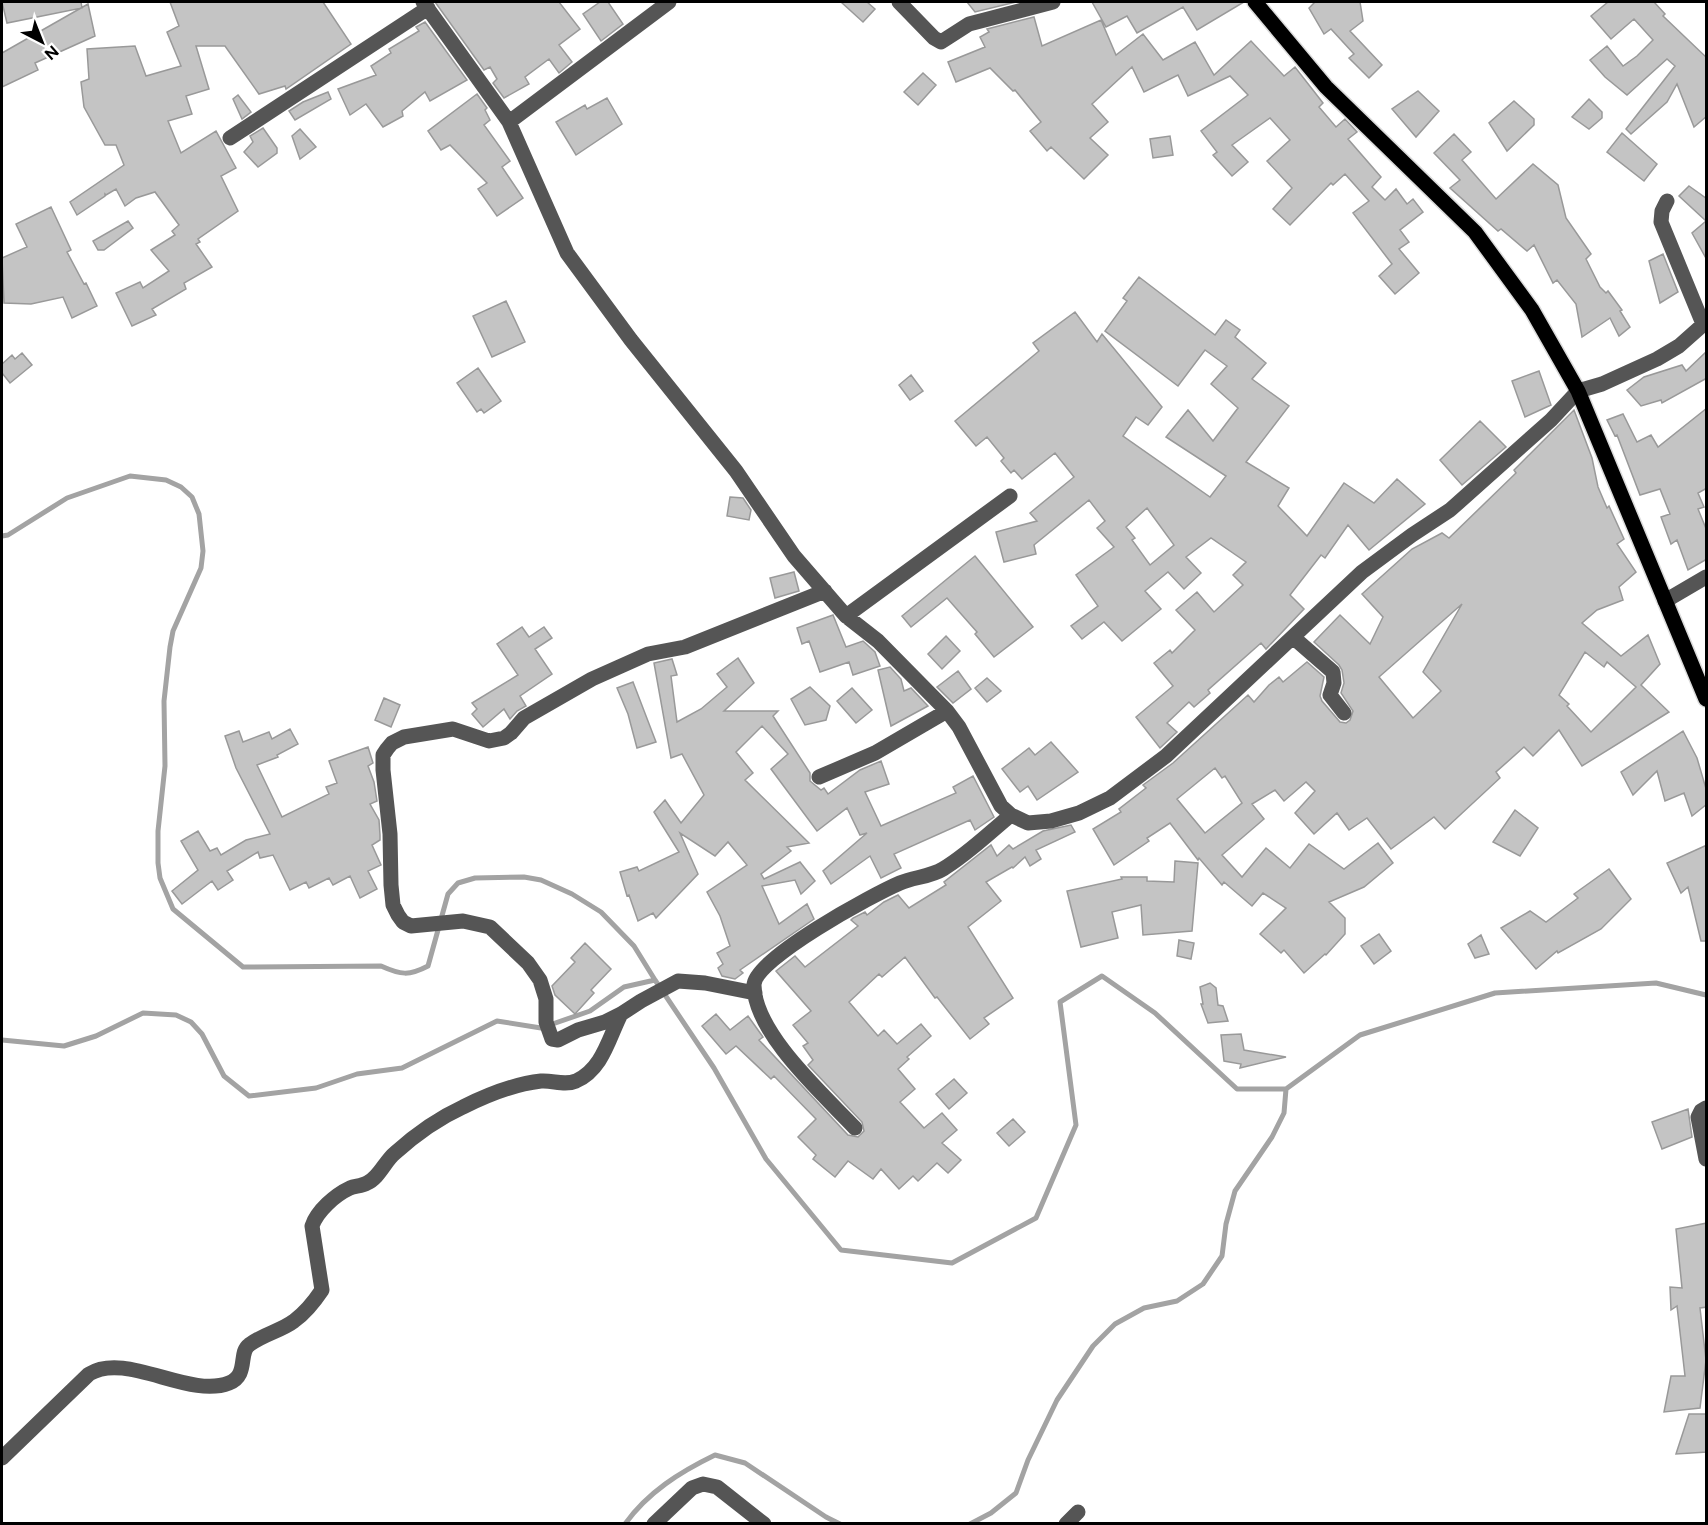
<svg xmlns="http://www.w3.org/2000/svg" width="1708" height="1525" font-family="Figtree,sans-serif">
<rect width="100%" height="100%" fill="#fff"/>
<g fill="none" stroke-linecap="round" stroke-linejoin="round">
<path stroke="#a3a3a3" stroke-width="5" d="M2 536 8 535 67 498 130 476 166 480 181 487 192 497 199 514 203 551 201 568 173 631 170 647 164 701 165 766 158 831V863L160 878 173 909 243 967 381 966C401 975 409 976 428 966L448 894 458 883 475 878 524 877 541 880 572 894 601 912 634 946 655 980
M2 1040 64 1046 96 1036 143 1013 176 1015 191 1022 202 1034 224 1076 249 1096 316 1088 357 1074 402 1068 497 1021 541 1028 590 1011 624 987 655 980 714 1068 766 1159 841 1250 952 1263 1036 1218 1076 1125 1060 1002 1102 976 1155 1013 1237 1089H1286L1360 1035 1495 993 1656 983 1706 995
M625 1524C648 1492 680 1472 715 1455L745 1463 826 1517 840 1524
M970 1524 991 1513 1016 1493 1028 1460 1057 1400 1093 1346 1115 1324 1144 1308 1177 1301 1203 1284 1222 1256 1226 1224 1235 1191 1272 1137 1284 1113 1286 1089"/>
</g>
<path fill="#c4c4c4" stroke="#999" stroke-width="1.5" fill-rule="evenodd" d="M2 2H81L82 8 7 23Z
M170 2H323L351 44 286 89 285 86 259 94 225 46H196L209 89 186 96 192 114 168 121 181 153 216 131 236 168 221 176 238 211 198 239 200 242 196 244 212 267 184 283 186 289 152 309 156 315 132 326 116 293 140 282 143 288 169 271 151 250 175 235 172 231 179 225 155 192 136 198 125 206 116 189 106 195 105 194V196L77 215 70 202 124 165 116 145H105L84 107 81 82 89 79 87 49 135 46 146 76 181 66 167 32 179 26Z
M435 2H559L580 29 559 45 572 62 559 73 549 59 525 77 529 84 504 98 493 83 497 79 490 67 484 70Z
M600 2H608L623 24 601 41 583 14Z
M841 2H867L875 9 863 22Z
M967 2H1016L975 12Z
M1092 2H1244L1197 30 1183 7 1137 33 1127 16 1106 27Z
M1315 2H1360L1363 21 1350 31 1382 65 1369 78 1349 58 1354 54 1331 29 1324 34 1309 8Z
M1608 2H1654L1665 14 1663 16 1707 58V116L1694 127 1677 84 1667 102 1631 134 1626 129 1675 66 1667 59 1627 95 1605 77 1590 60 1607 46 1623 66 1637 56 1653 40 1634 19 1611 39 1591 16Z
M88 4 95 36 35 63 38 70 2 87V53Z
M1034 17 1042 46 1101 20 1116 55 1143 34 1163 60 1195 42 1214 75 1251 41 1284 76 1295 67 1323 103 1319 107 1336 127 1345 119 1357 132 1348 139 1381 177 1372 187 1385 200 1396 189 1407 204 1413 199 1423 212 1400 230 1409 242 1399 249 1419 273 1395 294 1379 276 1392 264 1353 213 1369 201 1345 174 1333 185 1331 183 1290 225 1273 209 1292 188 1267 161 1290 140 1270 118 1232 145 1248 162 1232 176 1213 155 1217 152 1201 131 1248 95 1230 76 1188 96 1178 75 1144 92 1132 67 1092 104 1108 122 1090 138 1108 155 1084 179 1051 147 1047 151 1030 131 1041 122 1015 90 1013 91 990 68 956 82 948 62 985 47 980 37 989 32 987 29Z
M425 22 467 80 430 101 425 92 402 111 403 116 383 127 366 104 350 115 338 89 376 75 371 66 391 53 389 49 419 31 416 27Z
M923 73 936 85 918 105 904 92Z
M1418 91 1439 111 1416 137 1392 109Z
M328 92 331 99 295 120 289 111 303 102Z
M477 94 487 108 485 110 490 120 484 125 510 161 502 167 523 198 497 216 478 189 487 183 450 145 441 150 428 131Z
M238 95 251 112 242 119 233 99Z
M607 98 622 124 576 155 556 122 585 105 587 109Z
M1589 99 1602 112V118L1589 129 1572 117Z
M1514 101 1534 119V125L1507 151 1489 123Z
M263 128 277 148V153L258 167 244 152 253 142 250 136Z
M300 129 316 147 300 159 292 136Z
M1622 133 1657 164 1644 181 1607 152Z
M1454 134 1471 152 1462 160 1496 199 1533 164 1558 185 1566 218 1591 254 1586 259 1600 287 1606 293 1608 291 1622 310 1620 311 1630 327 1619 336 1610 318 1582 337 1576 304 1557 280 1553 283 1534 245 1527 251 1501 229 1498 231 1450 188 1460 180 1434 153Z
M1170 136 1173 155 1153 158 1150 139Z
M1689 186 1707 199V260L1692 233 1706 221 1679 196Z
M51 207 71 250 67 252 84 284 86 283 97 306 72 318 63 297 31 304 4 303 2 258 27 247 16 224Z
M128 221 133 228 104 250H98L93 241Z
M1663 254 1678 292 1660 303 1649 261Z
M1139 277 1215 335 1226 320 1240 330 1235 337 1266 363 1252 379 1289 406 1246 462 1289 488 1278 506 1307 536 1344 483 1374 503 1397 479 1425 504 1369 550 1348 525 1325 558 1321 555 1290 595 1304 609 1266 649 1261 643 1208 690 1210 693 1194 707 1189 702 1167 723 1177 732 1160 748 1136 717 1173 686 1154 663 1170 650 1172 653 1195 630 1176 610 1197 592 1214 612 1243 585 1233 575 1246 562 1211 538 1186 557 1201 573 1184 589 1168 572 1145 591 1161 609 1122 641 1104 622 1082 639 1071 626 1098 606 1076 575 1114 547 1097 528 1105 521 1089 500 1034 545 1036 554 1004 562 996 532 1037 521 1030 513 1074 477 1055 453 1022 479 1014 470 1011 473 1001 461 1004 458 987 437 976 446 955 421 1039 351 1033 343 1075 312 1097 342 1102 334 1162 407 1148 425 1136 417 1123 436 1210 497 1226 476 1166 437 1188 410 1213 441 1238 408 1211 384 1227 366 1205 350 1178 386 1105 331 1127 301 1123 298ZM1147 508 1174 545 1150 565 1132 540 1135 538 1126 527Z
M506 301 525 342 492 357 473 316Z
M1707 351V378L1662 403 1661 400 1641 406 1627 390 1644 377 1682 365 1686 371Z
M22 353 32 365 10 383 2 373V364L12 355 15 359Z
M478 368 501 401 484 413 481 409 477 412 457 383Z
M1539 371 1551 405 1525 417 1512 381Z
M911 375 923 391 910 400 899 385Z
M1707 408V488L1698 493 1704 507 1698 509 1707 531V559L1688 570 1677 540 1671 544 1661 517 1670 514 1660 489 1640 495 1617 435 1615 436 1607 420 1623 414 1637 442 1651 435 1658 447Z
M1574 410 1592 458 1598 487 1607 508 1609 506 1624 539 1617 544 1636 572 1619 587 1623 600 1597 610 1582 623 1621 656 1648 635 1660 664 1641 685 1669 712 1582 766 1559 730 1533 756 1524 747 1496 772 1500 778 1445 829 1434 817 1391 849 1367 818 1349 830 1337 813 1314 834 1295 813 1315 791 1306 782 1284 801 1275 790 1252 804 1264 819 1222 855 1242 877 1266 848 1290 868 1309 844 1344 869 1378 843 1393 863 1364 887 1329 902 1345 918V934L1326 955 1325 954 1304 973 1284 950 1281 953 1260 934 1286 908 1263 893 1252 906 1224 882 1222 885 1199 858 1198 860 1170 823 1147 838 1149 841 1114 865 1093 829 1121 812 1119 809 1146 788 1143 785 1173 763 1248 695 1254 702 1269 685 1279 677 1283 682 1307 662 1324 677 1320 696 1322 701 1340 722 1346 723 1350 720 1353 711 1341 693 1344 683 1342 670 1339 665 1314 642 1340 615 1370 644 1383 617 1362 594 1412 549 1442 533 1449 538 1516 473 1514 470ZM1462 604 1423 672 1441 691 1413 718 1379 677ZM1585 652 1604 667 1607 662 1636 687 1591 732 1567 706 1569 704 1559 695ZM1215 768 1222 778 1225 776 1242 803 1205 833 1177 799Z
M1480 421 1506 447 1462 485 1440 460Z
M730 497 743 498 751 510 749 520 727 516Z
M975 556 1033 627 994 657 975 634 977 632 947 598 911 627 902 616Z
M794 572 799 591 775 598 770 578Z
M833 615 846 647 863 641 875 652 880 666 853 675 849 662 820 672 809 641 802 644 797 628Z
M522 627 529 637 544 627 552 638 535 649 552 674 520 696 526 706 517 711 510 719 504 709 483 727 472 714 477 709 472 703 518 675 497 644Z
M946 636 960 651 942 669 928 654Z
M738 658 754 683 724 711H778L773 716 810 773V781L821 790 824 788 828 794 860 770 881 761 889 784 865 792 881 826 956 793 953 787 973 776 994 817 975 830 970 820 894 854 901 868 881 878 870 856 831 884 823 871 867 833 860 835 847 808 817 831 771 769 788 754 762 726 736 752 753 773 745 780 809 843 787 847 791 851 761 874 764 879 800 862 815 881 801 894 795 880 762 886 779 924 807 904 814 919 740 970 743 973 735 979 722 976 718 968 723 964 717 953 730 946 720 916 707 892 747 865 728 842 715 856 680 833 698 874 656 918 653 913 638 921 629 895 627 896 620 872 637 867 639 871 679 852 654 812 665 800 681 823 704 795 682 754 671 758 654 663 672 659 677 675 671 676 677 722 701 709 727 687 717 674Z
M890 667 901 679 904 691 911 688 928 706 891 726 878 670Z
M958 671 971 689 953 703 937 687Z
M987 678 1001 691 987 702 975 688Z
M633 682 656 742 637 748 628 714 617 688Z
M810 687 830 706 826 720 805 725 791 699Z
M852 688 872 710 856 723 837 701Z
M384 698 400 705 391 727 375 720Z
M290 729 298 744 277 755 278 757 257 765 282 817 329 794 326 787 337 783 329 761 368 747 373 763 368 766 374 782 377 801 370 804 379 820 380 835V840L372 845 381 865 368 871 377 889 360 898 350 876 333 885 329 878 309 888 306 882 290 890 273 855 260 858 258 852 227 871 233 880 218 890 212 881 182 904 172 891 198 870 181 841 198 831 210 851 217 848 221 855 246 840 270 834 236 768 225 736 239 731 243 742 269 732 272 739Z
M1683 731 1697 758 1707 792V804L1692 816 1684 793 1665 801 1657 771 1633 795 1621 772Z
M1051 742 1078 772 1037 800 1028 786 1020 792 1002 769 1029 748 1035 755Z
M1515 810 1538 828 1520 856 1493 842Z
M1071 825 1075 832 1036 850 1041 859 1030 866 1025 857 1013 868 1012 867 986 882 1001 901 968 927 1013 998 984 1018 989 1024 970 1039 937 997 935 998 905 957 882 977 879 974 849 1002 878 1036 884 1030 897 1044 921 1024 931 1036 907 1057 909 1059 898 1069 915 1089 900 1102 924 1128 942 1113 957 1130 942 1143 961 1160 948 1173 937 1163 918 1181 913 1176 899 1189 881 1169 873 1179 848 1161 835 1177 813 1159 816 1155 798 1137 816 1119 774 1076 771 1079 736 1046 726 1054 702 1026 716 1014 730 1030 748 1016 763 1037 759 1040 848 1135 858 1137 864 1131 862 1122 808 1065 813 1060 803 1046 808 1043 793 1025 811 1011 776 971 795 956 805 967 858 926 851 920 853 918 865 912 867 915 884 902 898 895 909 908 946 885 944 882 991 845 997 856 1009 845 1013 849 1043 831Z
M1707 845V941H1701L1688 887 1681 893 1667 863Z
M1175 861 1198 863 1192 931 1143 935 1141 905 1112 912 1118 938 1081 947 1067 891 1122 879 1121 877H1147V881L1174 882Z
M1609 869 1631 899 1601 929 1558 953 1557 951 1536 969 1501 928 1530 911 1546 922 1578 898 1574 894Z
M1379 934 1391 951 1374 964 1361 946Z
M1481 935 1489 954 1475 958 1468 944Z
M1179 940 1194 943 1191 959 1177 956Z
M585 943 611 969 591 990 594 993 575 1014 555 995 552 986 575 962 571 958Z
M1210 983 1216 988 1218 1005 1223 1006 1228 1021 1208 1023 1201 1004H1203L1200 987Z
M1241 1034 1244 1050 1286 1057 1240 1068 1241 1064 1224 1061 1221 1035Z
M954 1079 967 1093 949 1109 936 1094Z
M1688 1109 1692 1137 1662 1149 1652 1122Z
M1013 1119 1025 1132 1009 1146 997 1133Z
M1707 1223V1307L1700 1308 1706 1360 1700 1408 1664 1412 1671 1376H1685L1677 1306 1671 1310 1670 1287 1682 1288 1676 1229Z
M1689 1414H1707V1452L1676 1454Z"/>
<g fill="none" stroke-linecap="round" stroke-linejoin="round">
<defs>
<path id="major" d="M1255 2 1326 87 1475 232 1532 310 1578 391 1706 699"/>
</defs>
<use href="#major" stroke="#dbdbdb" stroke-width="18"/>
<path stroke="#555" stroke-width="15" d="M423 2 509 122 567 253 631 340 736 471 794 556 846 616 878 641 947 711 959 727 1001 806 1011 815 1028 823 1051 821 1079 813 1110 798 1166 756 1362 572 1412 535 1450 510 1551 420 1578 391 1602 384 1657 359 1679 346 1706 322
M899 2 934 38 941 42 969 24 1053 2
M509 122 669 2
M230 138 428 8
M1667 201 1662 211 1661 222 1703 324
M1665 601 1706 577
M846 616 1010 496
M1294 638 1333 672 1334 683 1330 695 1344 713
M819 777 875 753 947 711
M755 993 705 983 678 981 641 1001 621 1014 605 1022 578 1030 558 1040 552 1039 546 1022V999L540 980 528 963 490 927 463 921 411 926 403 922 398 915 393 905 391 885 390 834 383 770V755L387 749 392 743 404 737 453 729 489 741 504 738 511 733 524 718 592 679 648 654 685 647 825 591
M1706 1108 1701 1111 1698 1117 1706 1159
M855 1128C824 1095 754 1033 754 985 754 959 874 894 900 883 914 877 930 877 943 869 968 854 989 833 1011 815
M2 1458 89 1374C126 1351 189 1399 229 1383 249 1375 238 1353 249 1345 263 1334 281 1331 294 1321 305 1313 314 1302 322 1290L312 1226C317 1211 335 1195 350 1188 355 1186 362 1186 367 1183 379 1178 385 1161 395 1153 415 1135 439 1118 463 1107 487 1095 514 1084 541 1081 553 1080 564 1086 576 1081 603 1069 609 1037 621 1014
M654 1524 692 1488 703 1484 717 1487 764 1524
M1066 1524 1078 1512"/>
<use href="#major" stroke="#000" stroke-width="15"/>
</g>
<rect width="1708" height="1525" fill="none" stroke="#000000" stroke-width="6"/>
<g transform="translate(42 42) rotate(138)" stroke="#ffffff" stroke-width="4.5" paint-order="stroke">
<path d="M0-4.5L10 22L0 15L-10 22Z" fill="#000000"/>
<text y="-9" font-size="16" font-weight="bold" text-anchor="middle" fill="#000000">N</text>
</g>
</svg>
